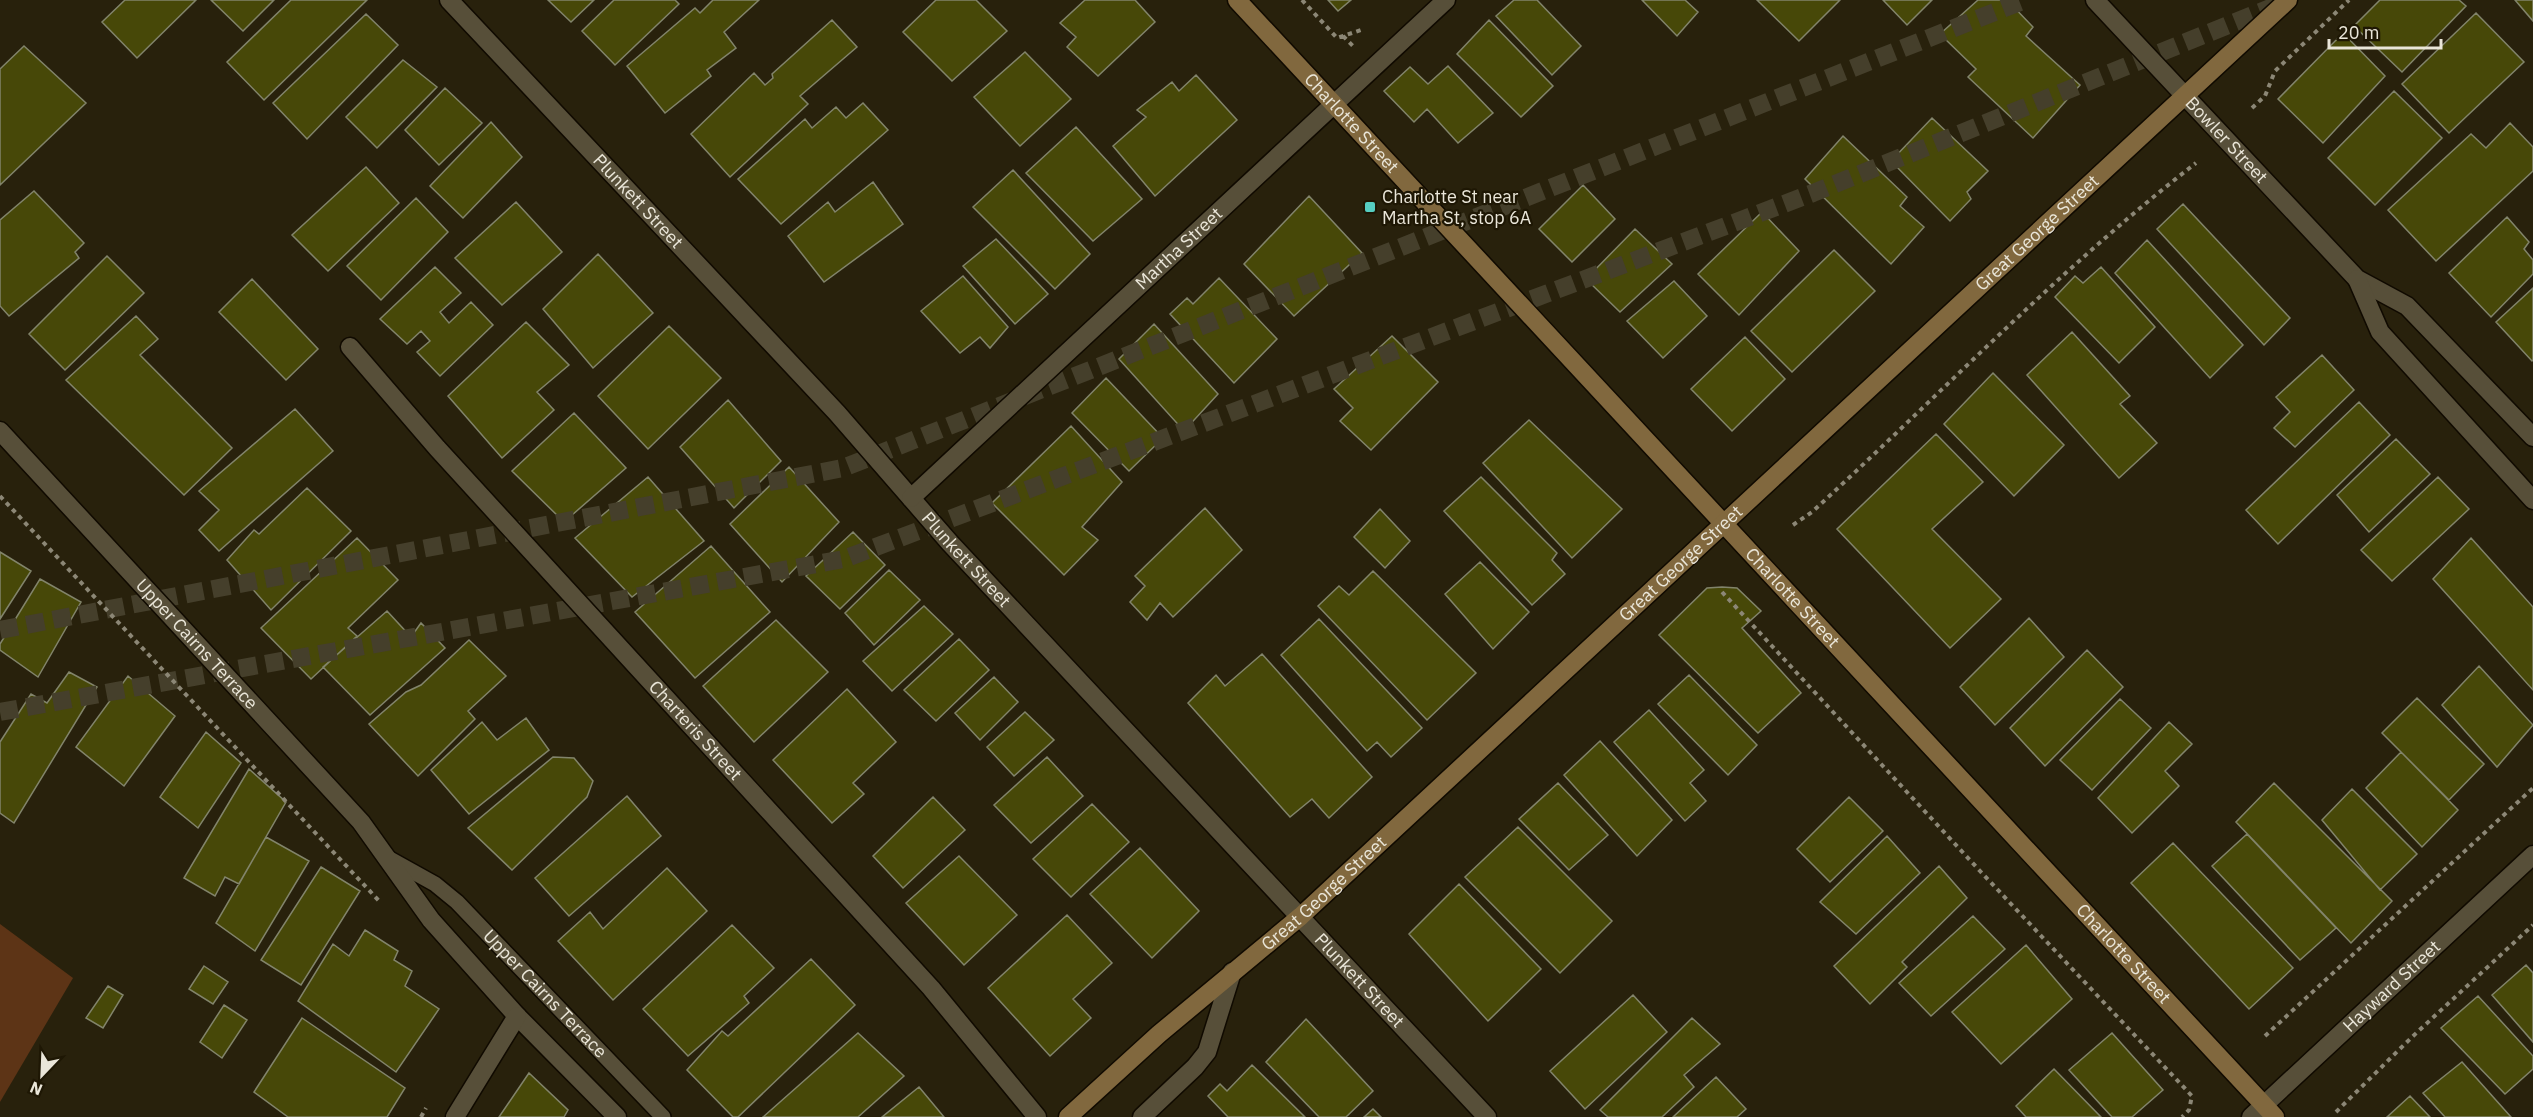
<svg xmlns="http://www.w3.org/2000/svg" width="2533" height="1117" font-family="'IBM Plex Sans',sans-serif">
<rect width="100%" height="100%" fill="#28210c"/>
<path fill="#5d3416" d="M0 924 73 978 0 1102Z"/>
<path fill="#474808" stroke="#82846b" stroke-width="1.5" d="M125 0H196L137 58 102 22Z
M211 0H274L243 31Z
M291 0H367L264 100 227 62Z
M548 0H594L571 22Z
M614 0H675L679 4 615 65 582 31Z
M713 0H759L724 32 736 48 707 70 711 76 665 113 627 66 695 8 700 13Z
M936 0H976L1007 31 952 81 903 32Z
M1085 0H1135L1155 22 1098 76 1067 47 1076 37 1060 23Z
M1328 0H1351L1338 11Z
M1514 0H1537L1581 46 1552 75 1496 16Z
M1642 0H1685L1698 12 1677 36Z
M1757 0H1840L1799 41Z
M1883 0H1932L1907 25Z
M1978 0H2007L2033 27 2026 36 2080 85 2033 138 1968 77 1976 69 1940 34Z
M2380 0H2459L2466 6 2402 72 2354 26Z
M2515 0H2533V21Z
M2476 13 2524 62 2449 133 2402 84Z
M366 14 398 45 307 139 273 103Z
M832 20 857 47 800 96 808 104 730 177 691 134 754 73 765 85 773 78 772 74Z
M1489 20 1553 86 1521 117 1457 54Z
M2343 33 2385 76 2323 143 2278 99Z
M24 46 86 103 0 185V69Z
M1025 52 1071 99 1020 146 974 97Z
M403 60 437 87 377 148 346 117Z
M1448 66 1493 113 1458 143 1427 109 1414 122 1384 91 1410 67 1428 84Z
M1196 75 1237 120 1155 196 1113 146 1146 117 1137 110 1172 82 1179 91Z
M445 88 482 123 439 165 405 130Z
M2394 91 2442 138 2375 205 2328 158Z
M863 103 888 130 781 224 738 179 805 119 812 128 836 107 846 118Z
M1932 118 1988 171 1967 192 1971 199 1950 221 1891 161Z
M491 122 522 157 463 218 430 186Z
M2510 123 2533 147V171L2436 261 2388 210 2471 134 2486 148Z
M1076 127 1142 199 1093 241 1026 173Z
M1843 136 1907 197 1900 206 1924 227 1891 264 1805 179Z
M366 167 399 203 328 271 292 235Z
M1013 170 1090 254 1055 289 973 207Z
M873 182 903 224 824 282 788 236 828 202 835 212Z
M1583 185 1615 219 1572 262 1539 229Z
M34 191 84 243 75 252 79 258 9 316 0 306V220Z
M1309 196 1362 253 1294 316 1244 264Z
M416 198 448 232 381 300 347 266Z
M516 202 562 252 502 305 455 258Z
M2183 204 2290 318 2264 345 2157 229Z
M1762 212 1799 251 1739 315 1698 274Z
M2507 217 2529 242 2524 249 2533 260V274L2491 317 2449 273Z
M1635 229 1672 264 1620 312 1586 279Z
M996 239 1048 294 1015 324 963 266Z
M2147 240 2243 345 2210 378 2115 273Z
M1834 250 1875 291 1792 372 1751 331Z
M598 254 653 313 593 368 543 309Z
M107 256 144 293 65 370 29 334Z
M435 267 461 293 440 312 449 323 471 302 493 325 440 376 417 352 430 341 421 331 407 344 380 319Z
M2101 267 2155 327 2119 363 2055 297 2075 276 2083 283Z
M963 276 1008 327 990 348 980 337 960 353 921 311Z
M1219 278 1277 339 1234 383 1170 314 1187 298 1193 304Z
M252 279 318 349 286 380 219 312Z
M1674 281 1707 316 1663 358 1627 321Z
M2533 288V360L2532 361 2496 322Z
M136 316 158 339 140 355 232 448 184 495 66 380Z
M526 322 569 365 537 392 554 410 502 458 448 396Z
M1154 324 1218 394 1184 431 1119 359Z
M669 326 721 378 648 449 598 396Z
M2072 332 2130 396 2120 404 2157 443 2119 478 2027 375Z
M1392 336 1438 382 1371 450 1340 421 1353 408 1334 389Z
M1745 337 1785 379 1732 431 1691 389Z
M2322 355 2354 390 2295 447 2274 428 2290 412 2276 397Z
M1993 373 2064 445 2014 496 1944 424Z
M1106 378 1163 438 1129 471 1072 413Z
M728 400 781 461 734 508 680 447Z
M2359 402 2390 435 2278 544 2246 510Z
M295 409 333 451 219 551 199 530 219 510 199 491Z
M574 413 626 468 564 522 512 471Z
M1529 420 1622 509 1572 558 1483 463Z
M1071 426 1122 482 1082 527 1098 540 1064 575 992 503Z
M1936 434 1983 482 1932 529 2001 599 1950 648 1837 529Z
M2396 439 2430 474 2369 532 2337 495Z
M789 467 839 522 782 582 730 524Z
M648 477 704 541 632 597 575 538Z
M1481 477 1557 553 1552 560 1565 574 1532 605 1444 511Z
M2438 477 2469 509 2392 581 2361 550Z
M307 488 351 531 271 610 227 560 254 530 259 534Z
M1205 508 1242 550 1173 617 1160 603 1147 620 1130 602 1145 586 1135 576Z
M1380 509 1410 541 1385 568 1354 537Z
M853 532 885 565 840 609 806 576Z
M357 538 398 580 348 628 357 636 311 679 261 628Z
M2471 538 2533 607V690L2433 579Z
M711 546 770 612 695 678 635 612Z
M0 552 31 571 0 619Z
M1480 562 1529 612 1493 649 1445 594Z
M889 570 920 600 874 645 845 613Z
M1373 571 1476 673 1427 720 1318 606 1339 586 1349 595Z
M40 579 81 602 38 677 0 650V644Z
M1722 587 1737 588 1761 611 1742 628 1801 693 1758 733 1659 635 1707 588Z
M924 606 953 634 892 691 863 661Z
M387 611 411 637 421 623 445 648 370 715 323 667Z
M2029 618 2064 657 1995 725 1960 687Z
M1319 619 1422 728 1391 757 1377 742 1367 751 1281 655Z
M776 620 828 672 754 742 703 686Z
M959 639 989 670 936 721 904 690Z
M469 640 506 676 468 711 475 719 418 776 369 724 406 692 421 685Z
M2087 650 2123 687 2045 766 2010 728Z
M1262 654 1372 777 1329 818 1312 799 1290 817 1188 703 1216 675 1225 686Z
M2479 666 2533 725 2497 767 2442 705Z
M69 672 97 687 14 823 0 813V742L31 694 47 703Z
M1689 675 1757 745 1728 775 1658 704Z
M128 676 175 716 124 786 76 747Z
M994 677 1018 702 980 740 955 713Z
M847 689 896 742 853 783 864 794 832 823 773 760Z
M2417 698 2484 764 2449 800 2382 733Z
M2120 699 2151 728 2092 790 2060 760Z
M1649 710 1704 770 1690 783 1706 801 1685 821 1614 742Z
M1025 712 1054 740 1014 776 987 747Z
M526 718 549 750 469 814 431 770 482 722 497 740Z
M2169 722 2192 744 2165 771 2179 786 2132 833 2098 798Z
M206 732 241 763 198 828 160 797Z
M1600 741 1672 820 1637 856 1564 775Z
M2401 752 2458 810 2422 847 2366 788Z
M553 757 574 758 593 781 587 797 512 870 468 828Z
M1047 757 1083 796 1031 843 994 805Z
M249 769 286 802 239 884 225 877 215 896 184 878Z
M1558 783 1608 835 1569 870 1519 819Z
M2274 783 2392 901 2351 943 2236 822Z
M2352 789 2417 854 2380 890 2322 820Z
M627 796 661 836 569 916 535 878Z
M933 797 965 830 903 888 873 856Z
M1849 797 1883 831 1830 882 1797 849Z
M1092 804 1129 842 1071 897 1033 859Z
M1518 827 1612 921 1560 973 1465 877Z
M2247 834 2336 928 2300 960 2212 866Z
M1887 836 1920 873 1856 934 1820 902Z
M266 837 309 861 255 951 216 923Z
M2173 843 2293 968 2249 1009 2131 883Z
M1140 848 1199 911 1152 958 1090 894Z
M959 856 1017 915 964 965 906 903Z
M1939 866 1967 898 1902 962 1907 967 1870 1004 1834 966Z
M321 867 360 891 301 985 261 960Z
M667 868 707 911 613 1000 558 941 590 912 603 929Z
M1459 884 1541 969 1488 1021 1409 934Z
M1067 915 1112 963 1073 999 1091 1018 1050 1056 988 988Z
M1973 916 2005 949 1931 1016 1899 983Z
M732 925 774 968 744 996 749 1003 688 1056 643 1009Z
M365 930 398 951 394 960 412 971 405 986 439 1009 396 1072 298 1001 333 944 349 956Z
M2026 945 2072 999 2001 1064 1952 1012Z
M811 959 855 1005 738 1117H733L687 1070 722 1031 728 1036Z
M2526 965 2533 973V1042L2492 995Z
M204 966 228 982 213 1004 189 989Z
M108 986 123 995 103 1028 86 1018Z
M1633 995 1667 1032 1585 1109 1550 1071Z
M2478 996 2533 1056V1069L2505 1094 2441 1028Z
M224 1005 247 1020 222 1058 200 1042Z
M302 1018 405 1088 387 1117H288L254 1092Z
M1692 1018 1720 1044 1684 1075 1694 1087 1662 1117H1608L1600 1110Z
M1306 1019 1373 1091 1346 1117H1319L1266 1062Z
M858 1033 904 1076 858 1117H763Z
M2112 1033 2163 1090 2132 1117H2112L2069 1070Z
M2462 1062 2511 1117H2445L2423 1093Z
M1252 1065 1305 1117H1228L1208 1096 1220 1084 1227 1091Z
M2054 1069 2101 1117H2026L2016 1106Z
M529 1073 568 1110 564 1117H499Z
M1716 1077 1746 1109 1737 1117H1673Z
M919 1087 944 1117H882Z
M2410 1096 2430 1117H2387Z
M1373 1109 1381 1117H1364Z"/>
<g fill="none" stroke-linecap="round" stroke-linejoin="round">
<path stroke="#453f2b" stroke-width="18" stroke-dasharray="18 9" stroke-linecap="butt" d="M0 630 843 468 2025 0
M0 712 844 559 1813 193 2285 2"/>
<defs>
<g id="lane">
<path id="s1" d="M390 859 435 884 457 902 663 1117"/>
</g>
<g id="street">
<path id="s2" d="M449 0 837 413 950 543 1487 1117"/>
<path id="s3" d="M2095 0 2357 279 2407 306 2533 437"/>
<path d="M2357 279 2380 332 2533 500"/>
<path id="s4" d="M350 347 437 448 931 988 1037 1117"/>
<path id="s5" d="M0 431 361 822 431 920 517 1016 617 1117"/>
<path id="s6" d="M911 498 1446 0"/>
<path d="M455 1117 517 1016"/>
<path d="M1142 1117 1195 1067 1207 1052 1232 972"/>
<path id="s7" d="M2251 1117 2533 855"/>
</g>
<g id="secondary">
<path id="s8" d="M1237 0 2275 1117"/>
<path id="s9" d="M1068 1117 1159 1034 1301 916 2288 0"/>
</g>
</defs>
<use href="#lane" stroke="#100a00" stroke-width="18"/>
<use href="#street" stroke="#100a00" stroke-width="21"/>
<use href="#secondary" stroke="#100a00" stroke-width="21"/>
<path stroke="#8c8776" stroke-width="4" stroke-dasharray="4.5 4.5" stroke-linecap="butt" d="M1302 0 1337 38 1361 30
M1343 36 1353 46
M2252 108 2265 96 2275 71 2349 0
M0 496 381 903
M1793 525 1812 512C1939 396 2059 269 2196 163
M1722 592 1980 871 2192 1096 2189 1110 2182 1117
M2265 1036 2533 788
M2336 1112 2412 1037 2533 925
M421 1117 426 1108"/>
<use href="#lane" stroke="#574f39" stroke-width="15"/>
<use href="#street" stroke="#574f39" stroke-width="18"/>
<use href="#secondary" stroke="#81683e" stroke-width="18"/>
</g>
<rect fill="#56cec2" stroke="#1e1704" stroke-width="2" x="1364" y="201" width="12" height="12" rx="3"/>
<g text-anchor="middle" stroke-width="4.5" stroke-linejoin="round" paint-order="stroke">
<g font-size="18" fill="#eae6d9" stroke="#1e1704">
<text dy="6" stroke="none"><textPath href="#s8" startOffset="168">Charlotte Street</textPath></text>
<text dy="6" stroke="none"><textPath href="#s3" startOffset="192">Bowler Street</textPath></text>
<text dy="6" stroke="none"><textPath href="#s2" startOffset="276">Plunkett Street</textPath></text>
<text dy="6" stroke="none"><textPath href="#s9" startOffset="1312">Great George Street</textPath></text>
<text dy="6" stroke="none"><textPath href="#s6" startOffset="366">Martha Street</textPath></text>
<text dy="6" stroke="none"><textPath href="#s2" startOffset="762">Plunkett Street</textPath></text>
<text dy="6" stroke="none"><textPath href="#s9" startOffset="826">Great George Street</textPath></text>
<text dy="6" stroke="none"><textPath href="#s8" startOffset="816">Charlotte Street</textPath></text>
<text dy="6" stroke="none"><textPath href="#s5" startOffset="290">Upper Cairns Terrace</textPath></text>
<text dy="6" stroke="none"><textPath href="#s4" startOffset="516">Charteris Street</textPath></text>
<text dy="6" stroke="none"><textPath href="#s9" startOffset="340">Great George Street</textPath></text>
<text dy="6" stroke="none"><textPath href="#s8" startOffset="1302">Charlotte Street</textPath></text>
<text dy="6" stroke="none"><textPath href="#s2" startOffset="1338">Plunkett Street</textPath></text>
<text dy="6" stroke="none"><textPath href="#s7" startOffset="192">Hayward Street</textPath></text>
<text dy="6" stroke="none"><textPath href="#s1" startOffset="207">Upper Cairns Terrace</textPath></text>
</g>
<g font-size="18" fill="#eae6d9" stroke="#1e1704" text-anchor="start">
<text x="1382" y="203">Charlotte St near<tspan x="1382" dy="21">Martha St, stop 6A</tspan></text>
</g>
</g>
<g transform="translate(42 1075) rotate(203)" stroke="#1e1704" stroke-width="4.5" paint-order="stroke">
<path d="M0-4.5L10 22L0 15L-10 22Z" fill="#eae6d9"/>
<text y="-9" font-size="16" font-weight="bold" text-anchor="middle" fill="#eae6d9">N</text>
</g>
<path d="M2329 39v9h112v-9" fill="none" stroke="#eae6d9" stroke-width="3"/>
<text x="2338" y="39" font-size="18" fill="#eae6d9" stroke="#1e1704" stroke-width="4.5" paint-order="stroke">20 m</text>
</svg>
